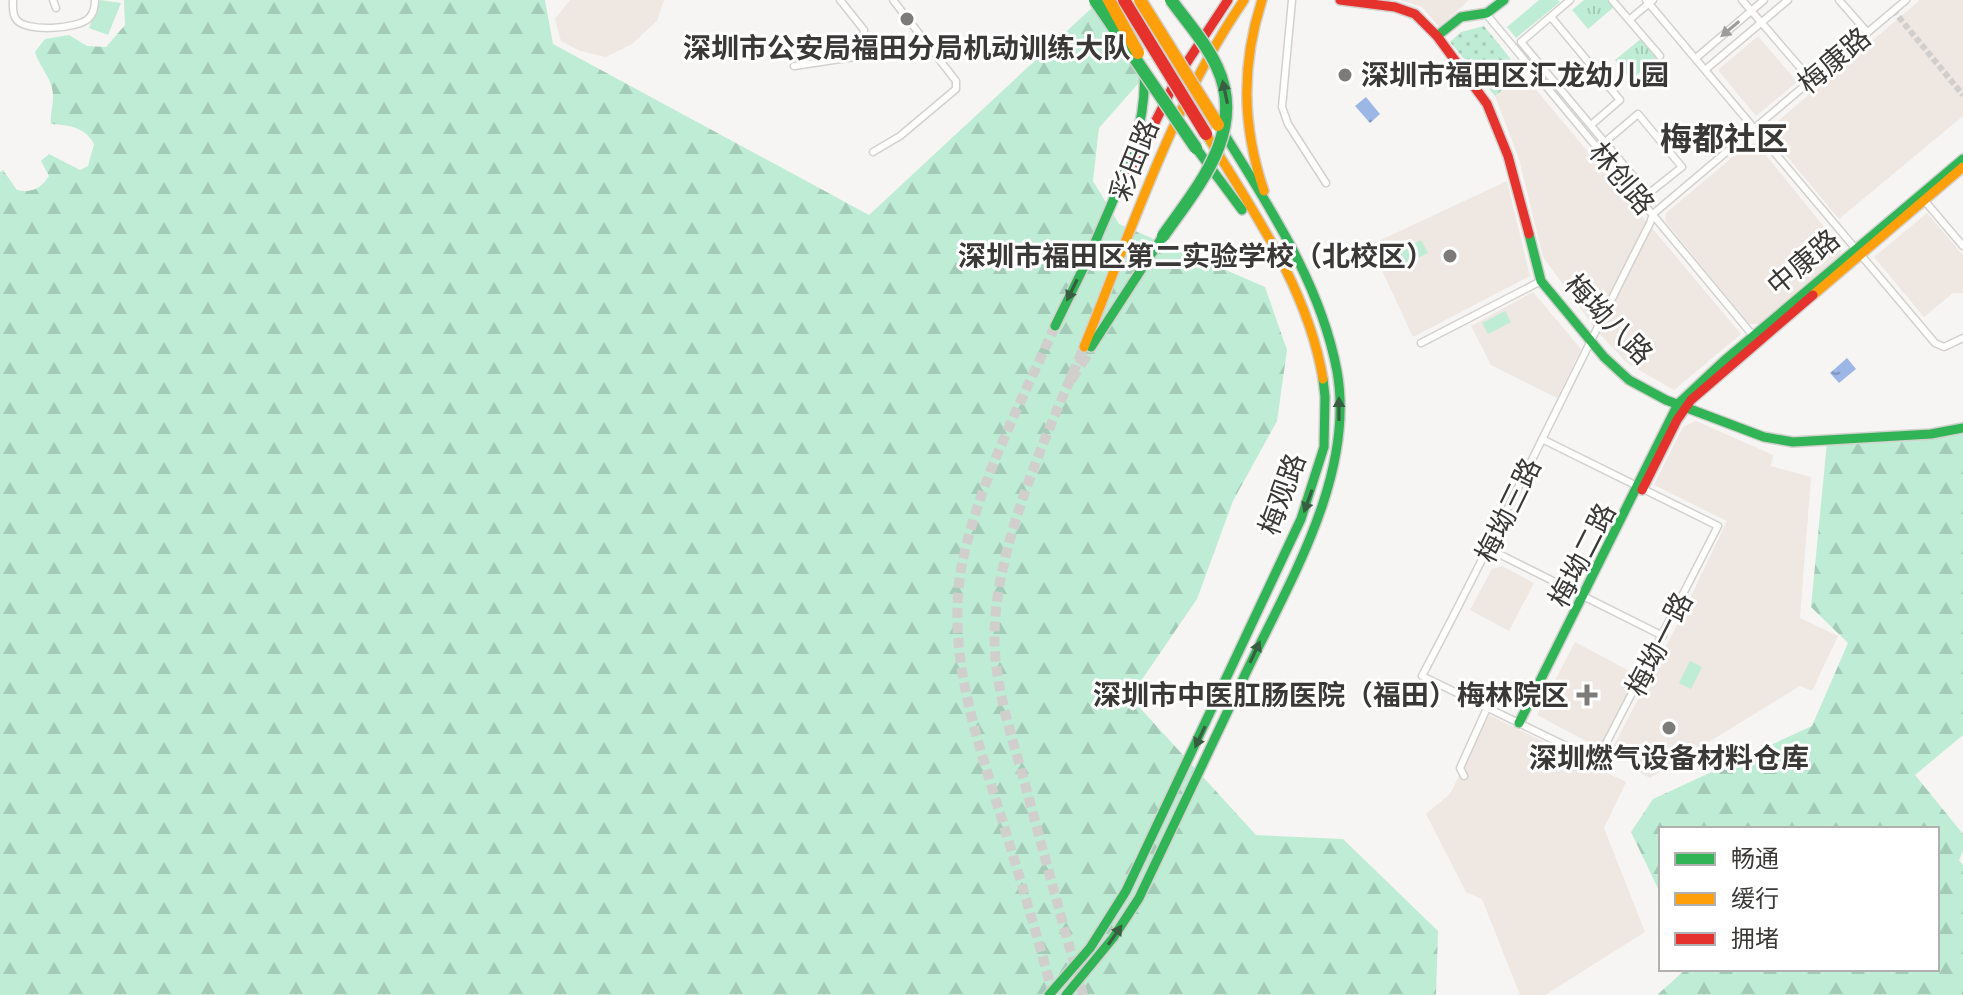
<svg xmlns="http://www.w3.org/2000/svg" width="1963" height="995" font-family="Signika,'Noto Sans SC',sans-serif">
<defs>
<pattern id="grass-tufts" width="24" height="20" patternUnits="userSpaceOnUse" patternTransform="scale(2)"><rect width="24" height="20" fill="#beecd4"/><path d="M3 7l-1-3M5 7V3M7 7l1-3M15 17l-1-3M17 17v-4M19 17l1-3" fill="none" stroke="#a4cbb7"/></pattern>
<pattern id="forest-firs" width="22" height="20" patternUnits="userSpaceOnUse" patternTransform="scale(2)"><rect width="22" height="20" fill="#beecd4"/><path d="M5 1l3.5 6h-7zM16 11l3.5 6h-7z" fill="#a4cbb7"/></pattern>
<pattern id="park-dots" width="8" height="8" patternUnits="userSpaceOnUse" patternTransform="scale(2)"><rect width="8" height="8" fill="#beecd4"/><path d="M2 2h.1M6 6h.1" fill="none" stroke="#a4cbb7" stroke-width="1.8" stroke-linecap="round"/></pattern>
<pattern id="water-ripples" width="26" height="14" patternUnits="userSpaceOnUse" patternTransform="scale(2)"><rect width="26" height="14" fill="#9cb7e6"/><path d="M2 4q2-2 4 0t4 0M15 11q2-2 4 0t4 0" fill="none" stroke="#8096bb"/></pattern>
</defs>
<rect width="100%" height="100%" fill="#f7f5f3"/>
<path fill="#eee7e2" d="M570 0H664L657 21 632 44 606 57 580 51 561 41 555 19Z
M1400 0H1469L1439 27 1422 7Z
M1920 0H1963V116L1839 219 1770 136 1771 127Z
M1758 36 1797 82 1756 116 1718 70Z
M1522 73 1741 334 1674 390 1627 363 1597 331 1543 257 1519 159 1495 96Z
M1756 143 1842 249 1839 259 1761 324H1749L1665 221 1666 213 1747 145Z
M1507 181 1530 276 1413 337 1370 245Z
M1927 213 1963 255V293H1953L1924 317 1874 257Z
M1533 292 1581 349 1557 398 1491 365 1471 326Z
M1696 421 1773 455 1771 466 1811 477 1800 618 1838 636 1812 691 1800 686 1650 778 1634 770 1639 759 1613 747 1679 621 1727 521 1654 485 1683 427Z
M1502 566 1534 583 1509 631 1470 610 1492 569Z
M1575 642 1637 675 1599 748 1537 715Z
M1489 715 1626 782 1604 828 1645 932 1545 995H1520L1482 899 1466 892 1426 814 1450 794Z"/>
<path fill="url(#grass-tufts)" d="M1584 0H1610L1615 6 1588 29 1572 10Z
M1642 38 1658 57 1631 80 1615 60Z"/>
<path fill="url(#forest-firs)" d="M124 0H545L553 44 869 215 1097 3 1144 77 1099 128 1093 181 1119 224 1265 287 1287 350 1277 421 1233 501 1197 599 1130 697 1256 835 1343 839 1438 931 1436 995H0V172L3 170 17 190C31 193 41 189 49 176L41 161 49 154 80 170 88 166 94 144C85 127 69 125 51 124 50 114 53 107 53 97 54 80 39 67 35 52L45 39 69 35 87 46 106 47 125 25Z
M1963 428V735L1915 775 1963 834V851L1959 860 1963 865V995H1657L1686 969H1937V829H1661V895L1631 832 1653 799 1812 726 1848 643 1811 607 1827 442Z"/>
<path fill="url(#park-dots)" d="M1484 26 1522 73 1495 96 1450 42 1461 32Z"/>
<path fill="#beecd4" d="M100 0 121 3 108 35 89 28Z
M1539 0H1558L1560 2 1516 38 1507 27Z
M1421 240 1428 253 1405 264 1399 251Z
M1505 311 1511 322 1488 334 1482 323Z
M1690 661 1702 667 1691 689 1679 683Z"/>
<path fill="url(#water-ripples)" d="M1366 97 1380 114 1370 123 1355 106Z
M1847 358 1856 369 1839 383 1830 373Z"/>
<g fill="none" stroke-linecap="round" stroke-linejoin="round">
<path stroke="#d1cfce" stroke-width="6" stroke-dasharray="6 3" stroke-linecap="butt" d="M1893 10 1963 95"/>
<path stroke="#d1cfce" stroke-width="10" stroke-dasharray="10 5" stroke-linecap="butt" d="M1053 995C1038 938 1021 882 1004 826 978 742 945 652 962 564 979 481 1021 403 1055 326
M1083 995C1063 925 1044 854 1025 784 1011 733 991 677 995 623 1000 535 1049 429 1084 347"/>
<path stroke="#d1cfce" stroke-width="12" stroke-dasharray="12 6" stroke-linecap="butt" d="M1070 380 1091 347"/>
<defs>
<path id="street" d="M13 0C13 6 12 14 16 19 25 33 79 29 89 18 94 13 95 7 95 0
M53 0 56 8
M1292 0 1282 107 1288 124 1326 183
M1570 0 1521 42 1648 194 1682 167 1638 114 1605 142
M1612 0 1660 56
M1646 0 1935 343 1944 347 1963 338
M1742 0 1810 79
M1839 0 1867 32
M1487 15 1755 338
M1551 17 1620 100 1591 125
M1629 20 1653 0
M1696 58 1764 0
M794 66 854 57 861 50 864 30 840 0
M1705 70 1788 0
M873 152 900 136 956 89V81L893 0
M1924 200 1963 246
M1421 343 1541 281
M1542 439 1718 526 1597 761 1422 676C1501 527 1573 374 1650 223L1653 214 1906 0
M1489 549 1663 636
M1464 776 1460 768 1487 708"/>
<path id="fast" d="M1437 36 1461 17 1487 13 1504 0
M1196 148 1242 210
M1529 234 1541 281 1604 357 1629 380 1666 400 1764 437 1793 442 1931 434 1963 428
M1094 245C1117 189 1148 134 1144 71
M1055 326 1097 240
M1091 347 1163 236
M1519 723 1678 404 1725 360 1963 159
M1049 995 1090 948 1126 891 1301 519 1324 447 1325 397 1323 379
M1066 995 1113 938 1139 898C1174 825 1208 752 1243 679 1286 587 1356 477 1337 371 1320 281 1267 204 1220 127"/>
<path id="slow" d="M1262 0C1241 65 1242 126 1264 191
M1206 134C1253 211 1308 289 1323 379
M1813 295 1963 167
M1084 347C1132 229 1172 105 1244 0"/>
<path id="jam" d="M1340 0 1395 7 1415 14 1437 36 1487 104 1508 156 1529 234
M1129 175 1178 76 1228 0
M1642 490 1677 420 1691 400 1813 295"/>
</defs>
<use href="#street" stroke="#d3d1cf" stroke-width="9"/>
<use href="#fast" stroke="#d3d1cf" stroke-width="12"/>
<use href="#slow" stroke="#d3d1cf" stroke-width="12"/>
<use href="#jam" stroke="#d3d1cf" stroke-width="12"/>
<use href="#street" stroke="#fefefd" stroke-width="6"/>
<use href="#fast" stroke="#30b455" stroke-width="9"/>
<use href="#slow" stroke="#ff9f0a" stroke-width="9"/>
<use href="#jam" stroke="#e5322d" stroke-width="9"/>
<defs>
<path id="fast-bridge" d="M1095 0 1196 148
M1163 236C1198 186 1247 131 1217 67 1206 43 1187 22 1171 0"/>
<path id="slow-bridge" d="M1109 0 1138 53
M1140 0 1218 125"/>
<path id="jam-bridge" d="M1124 0 1206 134"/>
</defs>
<use href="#fast-bridge" stroke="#d1d0cf" stroke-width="15" stroke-linecap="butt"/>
<use href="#slow-bridge" stroke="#d1d0cf" stroke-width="15" stroke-linecap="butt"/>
<use href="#jam-bridge" stroke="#d1d0cf" stroke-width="15" stroke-linecap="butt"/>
<use href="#fast-bridge" stroke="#30b455" stroke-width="12"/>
<use href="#slow-bridge" stroke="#ff9f0a" stroke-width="12"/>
<use href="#jam-bridge" stroke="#e5322d" stroke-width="12"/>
</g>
<defs><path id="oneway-solid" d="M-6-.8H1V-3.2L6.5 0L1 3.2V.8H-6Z" transform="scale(2)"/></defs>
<use fill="#9c9c9a" href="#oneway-solid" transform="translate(1730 29) rotate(140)"/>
<g fill="#385e41">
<use href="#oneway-solid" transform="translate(1225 92) rotate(-102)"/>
<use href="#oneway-solid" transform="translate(1072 290) rotate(116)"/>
<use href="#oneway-solid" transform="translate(1339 409) rotate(-90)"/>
<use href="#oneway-solid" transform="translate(1308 501) rotate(110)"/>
<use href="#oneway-solid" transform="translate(1255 652) rotate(-65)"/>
<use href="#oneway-solid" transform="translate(1200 737) rotate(115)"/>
<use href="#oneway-solid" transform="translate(1115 935) rotate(-55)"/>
</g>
<g fill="#7d7b79" stroke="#fff" stroke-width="3">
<circle cx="907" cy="19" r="8"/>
<circle cx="1345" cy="75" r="8"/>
<circle cx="1450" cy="256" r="8"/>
<path d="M1583 683h8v8h8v8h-8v8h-8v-8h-8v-8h8z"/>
<circle cx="1669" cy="728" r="8"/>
</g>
<g text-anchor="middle" stroke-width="6" stroke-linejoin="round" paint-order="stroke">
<g font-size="28" font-weight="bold" fill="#3b3938" stroke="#fff">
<text x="907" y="58">深圳市公安局福田分局机动训练大队</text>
<text x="1361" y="85" text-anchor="start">深圳市福田区汇龙幼儿园</text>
<text x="1434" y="266" text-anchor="end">深圳市福田区第二实验学校（北校区）</text>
<text x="1569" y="705" text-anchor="end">深圳市中医肛肠医院（福田）梅林院区</text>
<text x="1669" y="768">深圳燃气设备材料仓库</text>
</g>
<g font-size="28" fill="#3b3938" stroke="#fff">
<text transform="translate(1834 60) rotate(-40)" y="10">梅康路</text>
<text transform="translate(1134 160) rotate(-68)" y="10">彩田路</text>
<text transform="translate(1622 178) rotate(50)" y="10">林创路</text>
<text transform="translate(1803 262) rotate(-40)" y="10">中康路</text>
<text transform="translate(1609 319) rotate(46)" y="10">梅坳八路</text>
<text transform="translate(1282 494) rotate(-70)" y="10">梅观路</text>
<text transform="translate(1508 510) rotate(-64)" y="10">梅坳三路</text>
<text transform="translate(1582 555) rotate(-63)" y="10">梅坳二路</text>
<text transform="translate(1659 644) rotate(-63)" y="10">梅坳一路</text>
</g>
<g font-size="32" font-weight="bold" fill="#3b3938" stroke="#fff">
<text x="1724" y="150">梅都社区</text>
</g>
</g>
<rect x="1659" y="827" width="280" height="144" fill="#ffffff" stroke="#b1b0af" stroke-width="2"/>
<rect x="1675" y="853" width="40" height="12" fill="#30b455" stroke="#b1b0af" stroke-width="2"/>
<text x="1731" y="867" font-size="24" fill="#3b3938">畅通</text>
<rect x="1675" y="893" width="40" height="12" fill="#ff9f0a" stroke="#b1b0af" stroke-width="2"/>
<text x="1731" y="907" font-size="24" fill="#3b3938">缓行</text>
<rect x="1675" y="933" width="40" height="12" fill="#e5322d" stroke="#b1b0af" stroke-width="2"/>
<text x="1731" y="947" font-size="24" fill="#3b3938">拥堵</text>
</svg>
